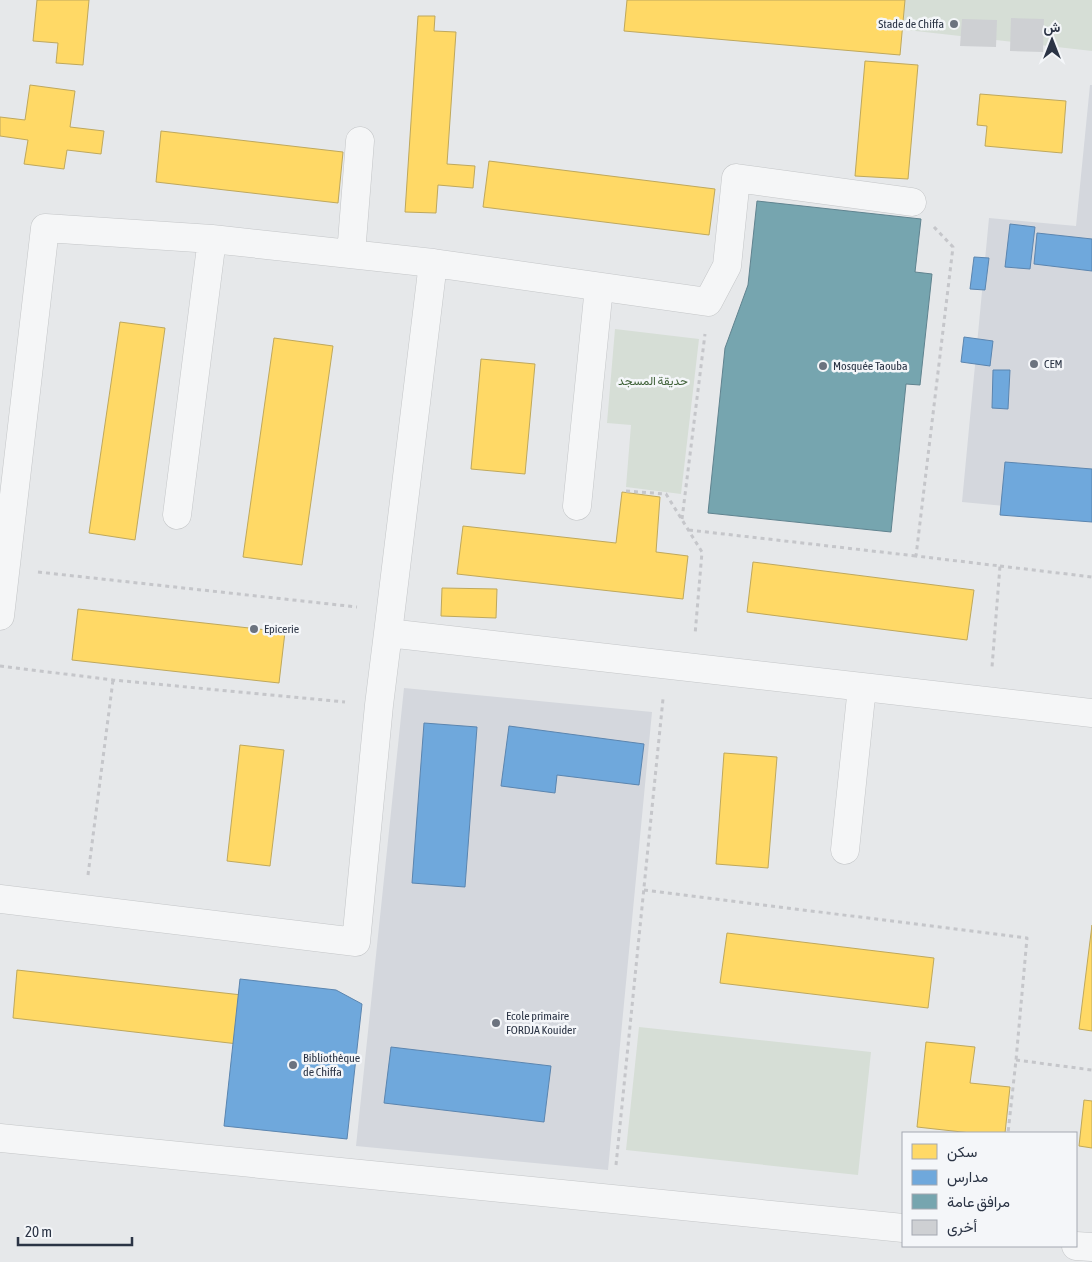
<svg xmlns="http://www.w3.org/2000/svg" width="1092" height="1262" font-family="'Asap Condensed',Vazirmatn,sans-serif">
<rect width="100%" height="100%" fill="#e6e8ea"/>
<path fill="#d4d7dd" d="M1090 85H1092V514L962 502 989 218 1076 226Z
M404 688 652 712 608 1170 356 1146Z"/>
<path fill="#d6ded6" d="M641 0H1092V51L1057 47Z
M615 329 699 339 681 494 626 487 631 425 607 423Z
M639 1027 871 1052 858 1175 626 1150Z"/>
<path fill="#ffd966" stroke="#bfa85c" d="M37 0H89L83 65 56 63 58 43 33 41Z
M627 0H905L900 55 624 31Z
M418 16H435L434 31 456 32 447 164 475 166 473 188 438 185 436 213 405 212Z
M865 61 918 65 908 179 855 176Z
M30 85 75 91 70 127 104 131 101 154 67 150 64 169 24 164 28 140 0 136V117L25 120Z
M980 94 1066 101 1062 153 985 146 987 126 977 125Z
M161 131 343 152 338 203 156 182Z
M489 161 715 189 709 235 483 207Z
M120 322 165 328 135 540 89 533Z
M274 338 333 346 302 565 243 557Z
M481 359 535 364 525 474 471 469Z
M622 492 660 497 656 552 688 556 683 599 457 574 463 526 616 543Z
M753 562 974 590 967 640 747 612Z
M442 588 497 589 496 618 441 616Z
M78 609 285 632 279 683 72 660Z
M240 745 284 750 270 866 227 861Z
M724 753 777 757 768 868 716 864Z
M1092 925V1031L1079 1029Z
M727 933 934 958 928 1008 720 983Z
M17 970 242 995 238 1044 13 1018Z
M926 1042 975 1047 970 1083 1010 1087 1005 1133H971L917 1127Z
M1084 1100 1092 1101V1148L1079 1146Z"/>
<path fill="#6fa8dc" stroke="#5b85af" d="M1010 224 1035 227 1030 269 1005 267Z
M1037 233 1092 239V271L1034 264Z
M974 257 989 258 985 290 970 289Z
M964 337 993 341 990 366 961 362Z
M993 370H1010L1008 409 992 408Z
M1005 462 1092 469V522L1000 515Z
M424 723 477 727 465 887 412 883Z
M509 726 644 744 639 785 557 775 555 793 501 786Z
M240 979 336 990 362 1004 347 1139 224 1126Z
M391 1047 551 1066 544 1122 384 1103Z"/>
<path fill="#76a5af" stroke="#60838f" d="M757 201 921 219 915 272 932 274 920 385 906 384 891 532 708 513 725 348 748 285Z"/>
<path fill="#ced0d3" d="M1011 18 1044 19 1043 52 1010 51Z
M962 19 997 20 996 47 960 46Z"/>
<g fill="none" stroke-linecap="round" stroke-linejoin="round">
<defs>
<path id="minor" d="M351 254 360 141
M433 263 708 302 727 266 736 178 912 202
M577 506 599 287
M177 515 212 239
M0 616 45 228 212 239 433 263 388 633
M845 850 862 687
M0 899 356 942 379 705 388 633 1092 713
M0 1138 903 1228
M1076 1246 1092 1247"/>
</defs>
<use href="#minor" stroke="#c4c6c8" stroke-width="29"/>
<path stroke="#c5c6ca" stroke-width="3" stroke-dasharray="4 4" stroke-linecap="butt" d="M934 227 953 247 916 556 1000 566 992 667
M626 491 666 494 702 552 695 635
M682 519 705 334
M689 530 916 556
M1000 566 1092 577
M38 572 357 607
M0 666 113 680 345 702
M88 875 113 680
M644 890 1027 938 1016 1060 1008 1133
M1016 1060 1092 1070
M616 1165 663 699"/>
<use href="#minor" stroke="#f5f6f7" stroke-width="28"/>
</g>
<g fill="#6c737f" stroke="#f4f6f9" stroke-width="2">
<circle cx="954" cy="24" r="5"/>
<circle cx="1034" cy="364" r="5"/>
<circle cx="823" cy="366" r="5"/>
<circle cx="254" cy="629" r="5"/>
<circle cx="496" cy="1023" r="5"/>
<circle cx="293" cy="1065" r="5"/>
</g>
<g text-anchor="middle" stroke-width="5" stroke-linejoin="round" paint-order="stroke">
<g font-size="12" fill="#2b3445" stroke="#f4f6f9" text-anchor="start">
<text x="944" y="28" text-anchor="end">Stade de Chiffa</text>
<text x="1044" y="368">CEM</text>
<text x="833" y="370">Mosquée Taouba</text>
<text x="264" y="633">Epicerie</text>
<text x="506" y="1020">Ecole primaire<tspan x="506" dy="14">FORDJA Kouider</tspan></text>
<text x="303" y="1062">Bibliothèque<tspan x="303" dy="14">de Chiffa</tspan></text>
</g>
<g font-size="12" fill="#3f6138" stroke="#f4f6f9">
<text x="653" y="385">حديقة المسجد</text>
</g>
</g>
<rect x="902" y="1132" width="175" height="115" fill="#f4f6f9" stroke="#a4a8b1"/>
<rect x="912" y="1144" width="25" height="15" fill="#ffd966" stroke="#a4a8b1"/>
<text x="947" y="1157" font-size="15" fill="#2b3445">سكن</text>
<rect x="912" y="1170" width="25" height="15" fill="#6fa8dc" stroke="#a4a8b1"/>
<text x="947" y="1182" font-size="15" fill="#2b3445">مدارس</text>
<rect x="912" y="1194" width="25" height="15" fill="#76a5af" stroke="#a4a8b1"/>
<text x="947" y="1207" font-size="15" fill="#2b3445">مرافق عامة</text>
<rect x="912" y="1220" width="25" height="15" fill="#ced0d3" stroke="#a4a8b1"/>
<text x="947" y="1232" font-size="15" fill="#2b3445">أخرى</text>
<g transform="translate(1052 40)" stroke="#f4f6f9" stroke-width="4" paint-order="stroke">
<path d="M0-4L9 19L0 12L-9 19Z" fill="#2b3445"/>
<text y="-8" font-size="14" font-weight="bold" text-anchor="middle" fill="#2b3445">ش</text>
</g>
<path d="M18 1237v8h114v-8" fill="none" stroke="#2b3445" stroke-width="2.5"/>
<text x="25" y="1237" font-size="15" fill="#2b3445" stroke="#f4f6f9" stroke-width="4" paint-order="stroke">20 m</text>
</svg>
